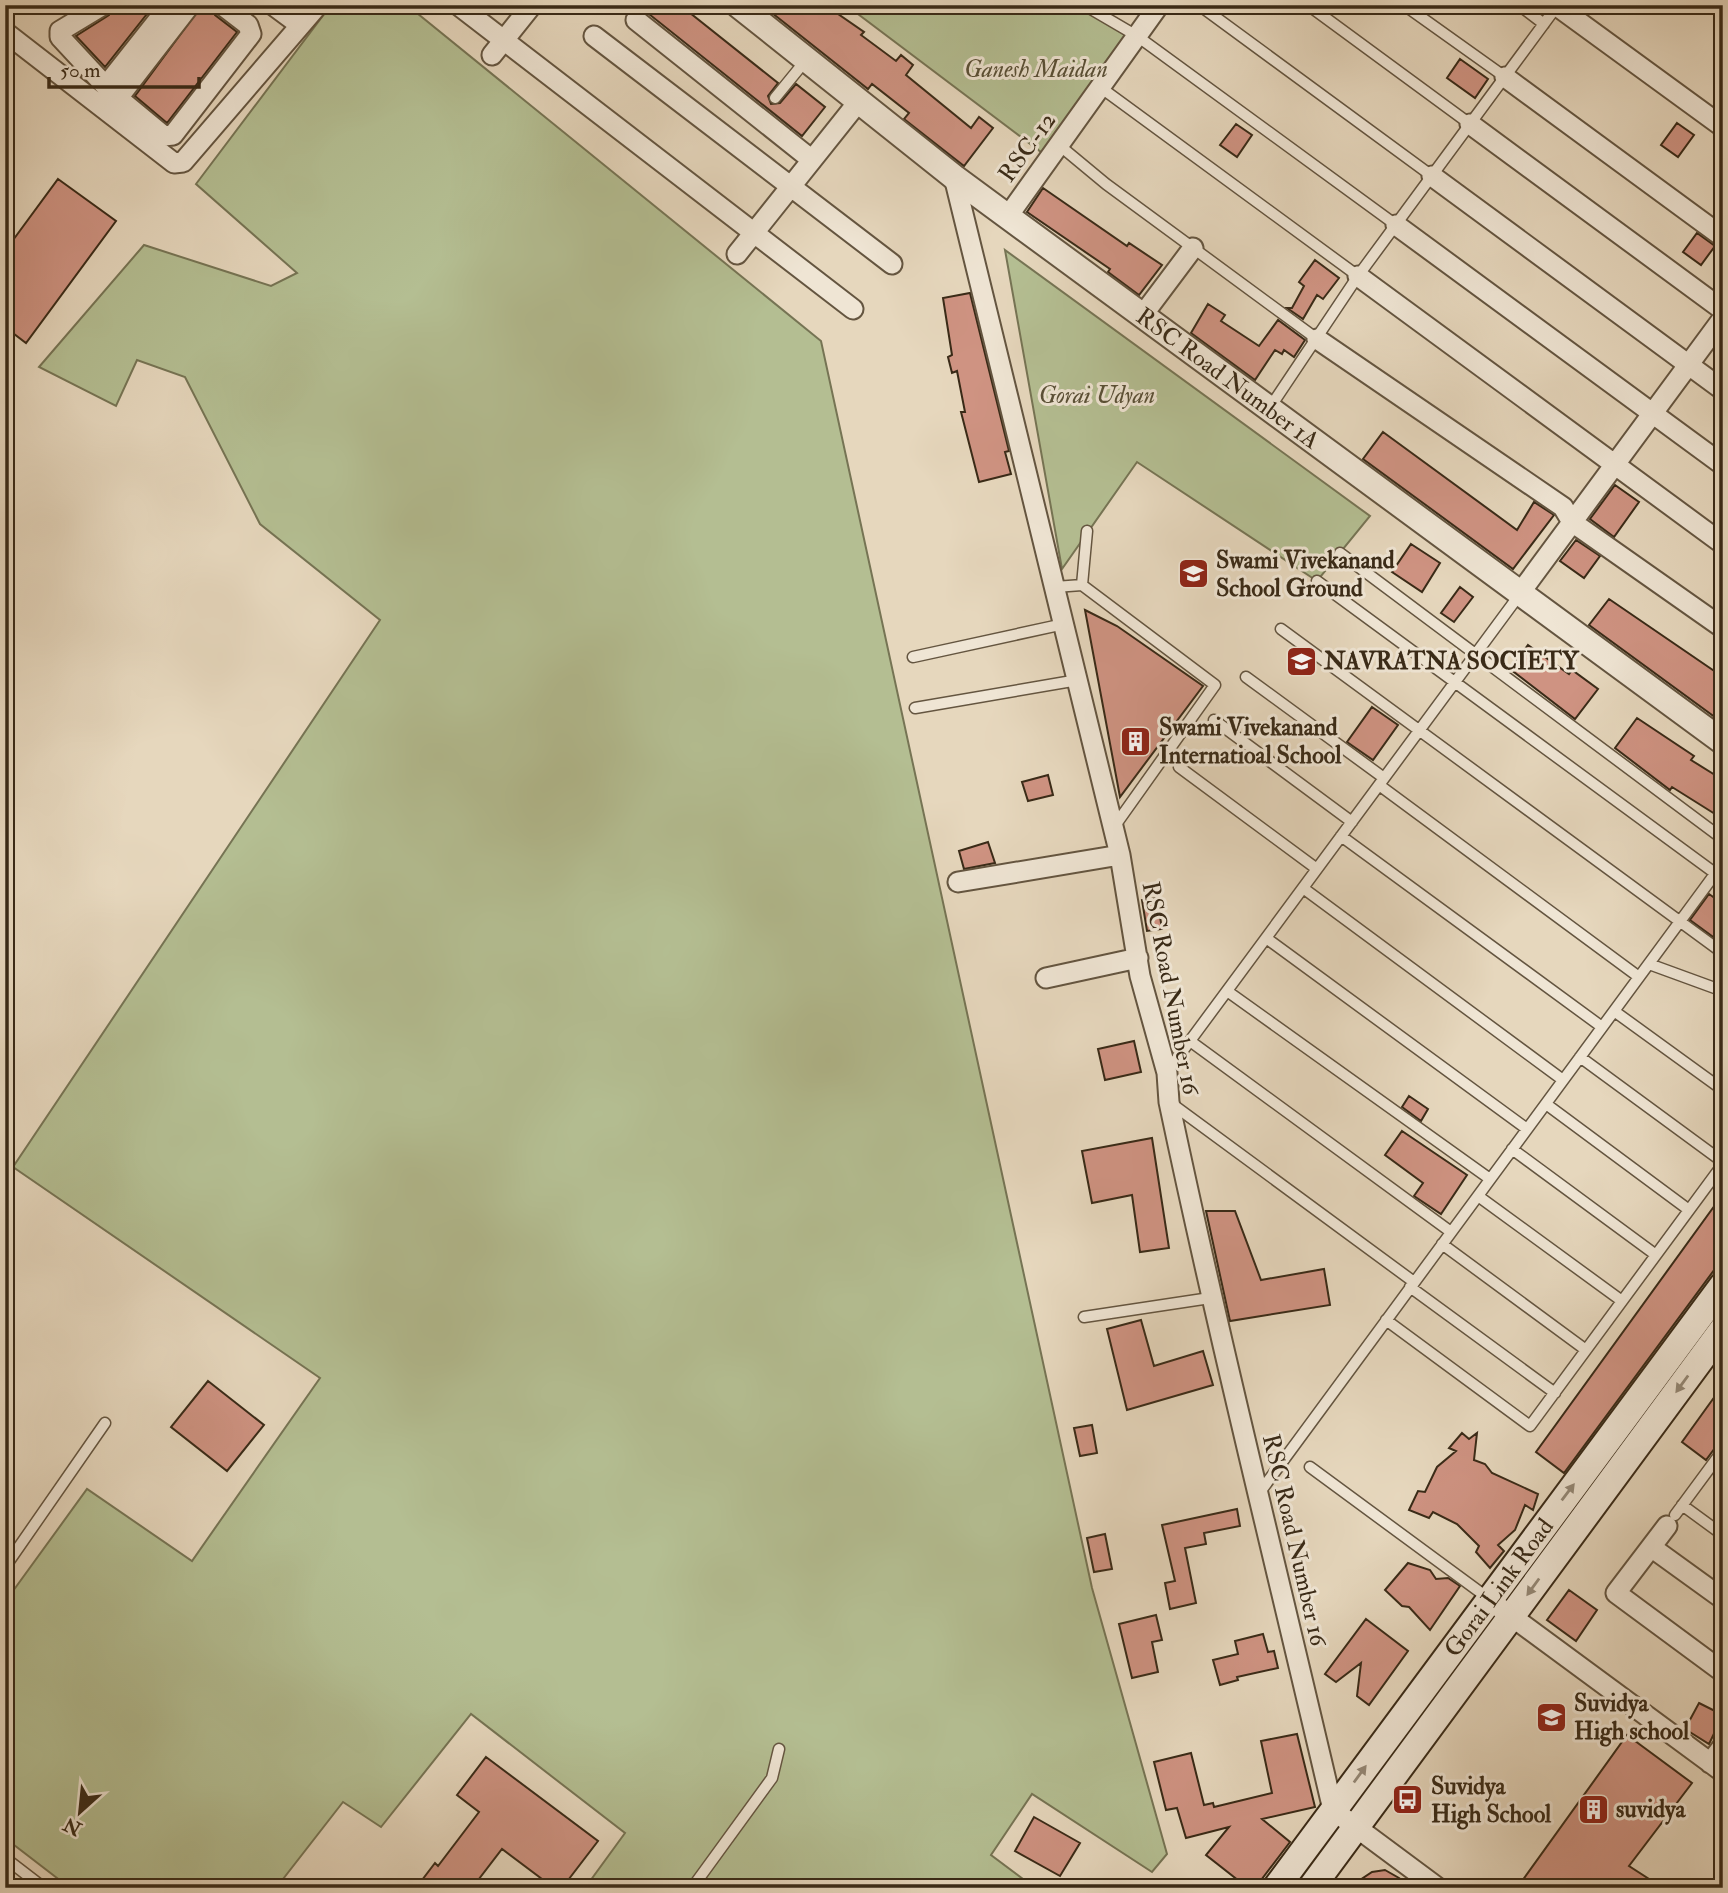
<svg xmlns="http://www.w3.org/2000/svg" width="1728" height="1893" font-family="'IM FELL Double Pica',serif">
<rect width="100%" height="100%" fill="#e6d7bd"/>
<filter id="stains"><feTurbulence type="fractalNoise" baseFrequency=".00286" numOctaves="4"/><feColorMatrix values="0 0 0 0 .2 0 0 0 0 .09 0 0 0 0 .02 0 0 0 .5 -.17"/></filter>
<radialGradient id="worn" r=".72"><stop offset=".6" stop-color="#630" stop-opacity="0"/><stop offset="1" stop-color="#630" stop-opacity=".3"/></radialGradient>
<path fill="#b4be92" stroke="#767454" stroke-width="2" d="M331 5H407L821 341 1092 1588 1167 1854 1152 1872 1032 1794 991 1855 1035 1888H585L625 1833 471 1714 381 1827 343 1802 276 1888H70L5 1838V1602L87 1489 192 1561 320 1378 13 1167 380 620 260 524 185 377 137 360 116 406 39 367 144 245 271 286 297 273 196 184Z
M846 5H1084L1137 36 1049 158Z
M1005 250 1370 516 1317 581 1137 462 1062 569Z"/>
<path fill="#cf9382" stroke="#392a17" stroke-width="2" d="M115 5H154L105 67 76 36 109 15Z
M202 5H210L215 15 237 32 167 123 135 96Z
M632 5H680L778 83 768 96 771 104 780 103 796 84 825 107 802 136 644 10Z
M762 5H825L864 32 861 35 896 61 901 55 913 65 906 75 971 128 979 117 993 128 964 166 904 119 909 113 872 84 868 89Z
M1460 59 1488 79 1475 98 1447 78Z
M1677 123 1694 135 1678 157 1661 145Z
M1236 124 1252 135 1237 157 1220 145Z
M58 179 116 221 26 343 5 327V251Z
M1043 188 1127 246 1129 243 1162 265 1139 295 1108 272 1110 269 1027 212Z
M1697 233 1715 246 1701 265 1683 252Z
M1315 260 1339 278 1323 299 1317 295 1303 319 1287 308H1292L1304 286 1299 282Z
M970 293 1009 451 1005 452 1011 474 979 482 961 412H965L957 371 952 373 948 357 952 355 943 298Z
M1208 304 1225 315 1221 321 1259 346 1278 320 1305 340 1294 357 1284 350 1282 354 1275 350 1255 380 1191 333Z
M1383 432 1517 530 1534 502 1554 515 1513 569 1363 459Z
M1615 485 1639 502 1614 537 1590 519Z
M1576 540 1600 556 1584 578 1560 561Z
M1411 544 1440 563 1422 592 1392 572Z
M1460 587 1473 597 1454 622 1441 613Z
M1609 599 1723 677V723L1589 625Z
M1085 610 1117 626 1203 686 1120 797Z
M1528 645 1569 674 1572 670 1598 689 1575 719 1510 669Z
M1372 707 1398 725 1373 760 1347 742Z
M1637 718 1694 756 1691 760 1723 780V819L1672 787 1670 790 1615 748Z
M1048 775 1053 795 1028 801 1022 782Z
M988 842 995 863 964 869 959 851Z
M1709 894 1723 904V929L1716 939 1690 920Z
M1157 898 1162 929 1147 931 1142 900Z
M1134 1041 1141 1072 1105 1080 1098 1049Z
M1409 1096 1428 1109 1421 1121 1402 1107Z
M1402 1131 1467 1175 1441 1214 1414 1196 1423 1183 1385 1155Z
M1152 1138 1169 1248 1140 1252 1132 1195 1092 1203 1082 1151Z
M1723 1194V1258L1564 1473 1536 1452Z
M1206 1211H1235L1261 1280 1324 1269 1330 1305 1230 1321Z
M1141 1320 1154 1366 1203 1351 1213 1385 1127 1410 1107 1329Z
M208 1381 264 1425 227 1471 171 1427Z
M1723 1385V1437L1706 1460 1682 1442Z
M1092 1425 1097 1453 1080 1456 1074 1428Z
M1462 1433 1469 1439 1477 1433 1474 1460 1485 1464 1492 1473 1538 1494 1533 1510 1525 1505 1515 1530 1498 1545 1504 1551 1490 1568 1476 1552 1479 1546 1457 1524 1433 1512 1429 1518 1409 1510 1418 1491 1425 1492 1437 1467 1456 1451 1449 1448Z
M1237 1509 1240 1526 1204 1533 1206 1544 1185 1548 1196 1603 1170 1609 1165 1583 1175 1581 1162 1525Z
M1105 1534 1112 1569 1094 1572 1087 1538Z
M1408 1563 1430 1570 1436 1579 1448 1578 1460 1586 1430 1630 1409 1607 1402 1606 1385 1590Z
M1569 1590 1597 1610 1576 1641 1547 1620Z
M1156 1615 1162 1640 1152 1642 1158 1672 1132 1678 1119 1624Z
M1366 1619 1408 1651 1369 1705 1357 1696 1361 1663 1336 1682 1325 1674Z
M1263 1634 1268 1652 1274 1651 1278 1668 1237 1677 1238 1680 1220 1685 1213 1660 1238 1654 1235 1641Z
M1699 1703 1723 1715 1709 1744 1685 1729Z
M1297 1734 1315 1807 1262 1819 1290 1842 1255 1888H1248L1206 1855 1229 1827 1186 1838 1177 1808 1166 1810 1154 1762 1191 1753 1204 1805 1213 1803 1214 1807 1272 1793 1261 1741Z
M1627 1735 1692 1783 1629 1866 1663 1888H1517Z
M486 1757 598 1841 562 1888H554L502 1849 472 1888H416L435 1863 438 1866 479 1812 457 1795Z
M1034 1817 1080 1843 1060 1876 1015 1851Z
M1385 1870 1399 1878 1392 1888H1348L1372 1872Z"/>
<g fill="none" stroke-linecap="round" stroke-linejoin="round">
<defs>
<path id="service" d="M1084 5 1137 36 1396 225
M1199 5 1432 176
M1308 5 1470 124
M1404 5 1505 77
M1519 5 1544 24
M1100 87 1358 276
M775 98 806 60
M1059 145 1106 184 1317 339
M1269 409 1358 276 1557 6
M1340 553 1723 839
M1317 581 1723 879
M1082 585 1087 531
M1055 587 1082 585 1215 685 1114 827
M1281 629 1723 953
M913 657 1064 624
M1246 677 1384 778
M915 708 1078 680
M1214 720 1352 822
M1179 767 1317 869
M1379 785 1639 977
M1341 836 1602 1027
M1303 888 1563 1080
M1266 938 1527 1129
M1649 964 1723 991
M1227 991 1490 1179
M1614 1011 1723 1090
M1190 1041 1451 1232
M1580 1057 1723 1162
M1167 1072 1520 594
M1172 1104 1414 1282
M1546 1104 1689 1210
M1512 1149 1656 1255
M1478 1196 1622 1301
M1442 1244 1586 1350
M1410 1287 1555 1393
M1084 1317 1210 1298
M1386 1320 1530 1426 1723 1164
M1310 1467 1488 1598
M1260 1492 1723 863
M1682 1505 1723 1535
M1675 1515 1723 1450
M5 1567 105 1423
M5 1858 44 1888
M692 1888 772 1778 779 1749"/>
<path id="minor" d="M103 5 60 31V37L112 93 164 136 173 135 251 34 248 25 222 5
M273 5 300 25
M458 5 853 309
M1557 6 1723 127
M636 20 812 160
M5 32 174 163 183 162 318 5
M594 36 892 264
M492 55 532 5
M1505 77 1723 237
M106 86 170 5
M118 98 190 5
M1470 124 1723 310
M1432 176 1723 390
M954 177 1120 855 1140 976 1167 1073 1169 1102C1219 1339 1278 1574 1333 1810L1438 1888
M1008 216 1159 5
M1396 225 1723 465
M737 254 859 101
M1358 276 1723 544
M1142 316 1193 248
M1317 339 1563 507 1572 522 1723 628
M1520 593 1723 318
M958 882 1120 855
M1046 978 1138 958
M1667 1526 1616 1593 1723 1672
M1651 1547 1723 1599
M1488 1599 1723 1772
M1710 1763 1723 1746"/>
<g id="tertiary">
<path id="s1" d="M738 5 954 177 1723 742"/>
</g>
<g id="secondary">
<path id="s2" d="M1276 1888 1723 1285"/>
<path d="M1311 1888 1723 1329"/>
</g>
</defs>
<use href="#service" stroke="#645540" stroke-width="13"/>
<use href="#minor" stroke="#645540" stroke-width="23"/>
<use href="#tertiary" stroke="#645540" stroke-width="28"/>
<use href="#secondary" stroke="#392a17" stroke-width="30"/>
<use href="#service" stroke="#efe5d4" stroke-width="10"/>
<use href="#minor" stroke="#efe5d4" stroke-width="19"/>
<use href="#tertiary" stroke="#efe5d4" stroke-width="24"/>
<use href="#secondary" stroke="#efe5d4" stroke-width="26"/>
</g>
<defs><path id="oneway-solid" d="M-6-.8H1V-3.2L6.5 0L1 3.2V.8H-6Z" transform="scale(1.75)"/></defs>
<g fill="#948876">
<use href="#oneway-solid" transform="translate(1682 1384) rotate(126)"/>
<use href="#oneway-solid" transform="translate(1568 1492) rotate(-53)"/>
<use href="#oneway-solid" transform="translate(1533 1587) rotate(126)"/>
<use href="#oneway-solid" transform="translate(1360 1774) rotate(-54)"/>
</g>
<defs>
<symbol id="school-square" viewBox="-11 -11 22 22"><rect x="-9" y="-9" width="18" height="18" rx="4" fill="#8f2418" stroke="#efe5d4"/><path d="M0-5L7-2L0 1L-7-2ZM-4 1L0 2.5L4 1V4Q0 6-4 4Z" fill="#fff"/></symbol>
<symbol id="building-square" viewBox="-11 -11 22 22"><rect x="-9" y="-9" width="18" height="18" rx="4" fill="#8f2418" stroke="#efe5d4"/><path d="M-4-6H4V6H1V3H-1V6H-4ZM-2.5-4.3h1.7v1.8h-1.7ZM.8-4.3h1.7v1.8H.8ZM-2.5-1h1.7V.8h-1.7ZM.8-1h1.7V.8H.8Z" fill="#fff"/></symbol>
<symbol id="bus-square" viewBox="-11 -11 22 22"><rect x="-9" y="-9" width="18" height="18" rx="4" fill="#8f2418" stroke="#efe5d4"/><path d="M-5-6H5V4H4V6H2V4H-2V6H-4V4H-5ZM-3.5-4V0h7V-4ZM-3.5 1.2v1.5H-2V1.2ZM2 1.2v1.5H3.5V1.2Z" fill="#fff"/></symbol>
</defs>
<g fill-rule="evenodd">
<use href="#school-square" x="1176" y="556" width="35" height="35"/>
<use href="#school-square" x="1284" y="644" width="35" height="35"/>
<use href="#building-square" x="1118" y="724" width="35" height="35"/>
<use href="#school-square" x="1534" y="1700" width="35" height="35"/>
<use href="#bus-square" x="1390" y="1782" width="35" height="35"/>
<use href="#building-square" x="1576" y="1792" width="35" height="35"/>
</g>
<g text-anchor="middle" stroke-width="6" stroke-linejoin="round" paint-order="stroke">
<g font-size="24" font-style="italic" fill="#584f36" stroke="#efe5d4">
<text x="1036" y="77">Ganesh Maidan</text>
<text x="1097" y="403">Gorai Udyan</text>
</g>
<g font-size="24" fill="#392a17" stroke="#efe5d4">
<text transform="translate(1027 147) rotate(-54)" y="8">RSC-12</text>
<text dy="8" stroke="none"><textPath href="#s1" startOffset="616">RSC Road Number 1A</textPath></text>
<text transform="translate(1171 988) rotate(79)" y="8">RSC Road Number 16</text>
<text transform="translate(1295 1540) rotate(77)" y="8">RSC Road Number 16</text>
<text dy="8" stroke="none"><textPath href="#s2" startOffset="374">Gorai Link Road</textPath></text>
</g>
<g font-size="24" font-weight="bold" fill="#392a17" stroke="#efe5d4" text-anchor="start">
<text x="1216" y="568">Swami Vivekanand<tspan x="1216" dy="28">School Ground</tspan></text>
<text x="1324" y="669">NAVRATNA SOCIETY</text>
<text x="1159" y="735">Swami Vivekanand<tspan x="1159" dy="28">Internatioal School</tspan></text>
<text x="1574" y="1711">Suvidya<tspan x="1574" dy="28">High school</tspan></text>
<text x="1431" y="1794">Suvidya<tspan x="1431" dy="28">High School</tspan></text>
<text x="1616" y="1817">suvidya</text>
</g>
</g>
<rect width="1728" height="1893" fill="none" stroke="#e6d7bd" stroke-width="28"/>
<rect x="7" y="7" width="1714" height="1879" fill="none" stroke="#392a17" stroke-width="3.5"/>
<rect x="14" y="14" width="1700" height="1865" fill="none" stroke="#392a17" stroke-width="2"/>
<g transform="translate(80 1812) rotate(207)" stroke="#efe5d4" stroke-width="5" paint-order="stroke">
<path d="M0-5L12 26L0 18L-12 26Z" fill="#392a17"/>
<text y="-10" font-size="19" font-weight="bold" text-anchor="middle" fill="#392a17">N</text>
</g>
<path d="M49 77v10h150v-10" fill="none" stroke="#392a17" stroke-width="3.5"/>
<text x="60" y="77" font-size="21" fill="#392a17" stroke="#efe5d4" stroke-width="5" paint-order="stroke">50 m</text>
<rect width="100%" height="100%" filter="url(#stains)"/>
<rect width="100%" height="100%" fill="url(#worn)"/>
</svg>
